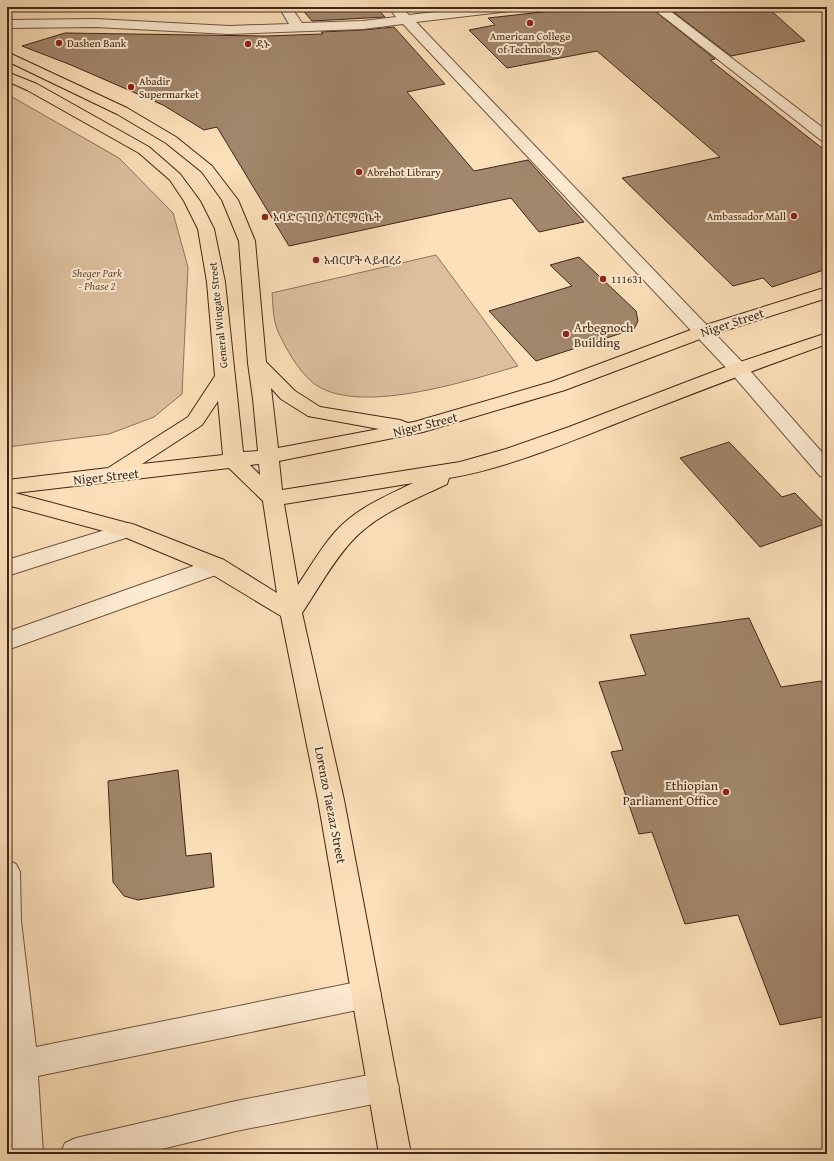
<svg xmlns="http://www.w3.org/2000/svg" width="834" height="1161" font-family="'Gentium Book Plus','Noto Serif Ethiopic',serif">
<rect width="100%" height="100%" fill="#fce0b9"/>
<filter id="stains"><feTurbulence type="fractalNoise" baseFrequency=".005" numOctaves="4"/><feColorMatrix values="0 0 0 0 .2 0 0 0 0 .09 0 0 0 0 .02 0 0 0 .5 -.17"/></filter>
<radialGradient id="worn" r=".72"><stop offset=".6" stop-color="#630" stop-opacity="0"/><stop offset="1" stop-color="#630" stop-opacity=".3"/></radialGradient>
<path fill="#dcc09e" stroke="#8e735b" d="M7 94 119 158 173 213 188 267 182 394 154 417 109 434 7 447Z
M436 255 518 366C470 380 355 418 312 382 298 370 284 346 277 329 273 318 273 304 272 293Z"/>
<path fill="#a2876c" stroke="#402618" d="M300 7H376L385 17 312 21Z
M588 7H650L715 59 710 60 827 152V269L772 287 763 278 733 286 622 178 720 157 597 51 507 68 469 30 495 25 488 18Z
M667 7H767L805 41 731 56Z
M394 27 445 84 407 92 474 171 528 160 584 222 539 232 511 198 289 246 217 127 204 130 163 105 71 65 22 46 65 33 265 36 323 34 321 32 363 30Z
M579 257 636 311 638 321 634 329 536 361 489 311 572 286 550 265Z
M729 442 782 497 795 493 825 524 760 547 680 458Z
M749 618 781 687 821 681 827 692V1016L780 1025 738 915 685 924 652 832 639 834 611 752 623 750 599 682 646 675 630 635Z
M178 770 186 856 211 853 214 887 138 900 124 896 113 882 108 781Z"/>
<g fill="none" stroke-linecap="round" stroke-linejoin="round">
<defs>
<path id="minor" d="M279 7H291L302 23 363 21 396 17 388 7H401L409 15 479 7H517L511 11 416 22 745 365 827 458V478L820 476 731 373 403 24 363 29 229 34 96 27 7 28V20L96 19 229 26 289 24Z
M651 7H665L827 131V142L822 141Z
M128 523 135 525 139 530 135 535 7 576V560Z
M216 558 224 560 227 566 224 572 7 650V632Z
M7 860 16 864 20 872 21 921 36 1047 367 980 377 984 381 994 377 1004 367 1008 38 1076 43 1154H11L7 1053Z
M384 1072 395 1076 399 1087 395 1098 384 1102 236 1131 141 1154H60L65 1143 76 1138 236 1101Z"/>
<path id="major" d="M7 52 127 108 176 137 212 166 238 200 255 241 266 362 295 391 320 407 400 420 408 423 414 422 551 382 696 328 827 287V298L708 336 565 390 423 432 279 461 282 490 460 462 506 449 569 427 731 365 827 333V344C759 368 692 394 625 420 569 442 508 468 449 478L447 484C414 500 376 514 351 542 332 563 318 589 302 613L344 800 411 1154H379L318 800 281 616 208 572 122 536 7 505V480L108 468 188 417 215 376 207 282 198 229 184 201 170 180 139 153 27 90 7 81V72L37 84 149 147 180 174 200 201 214 229 225 282 243 452 258 451 253 399 248 363 239 241 222 200 202 172 166 143 117 114 7 61ZM271 388 281 399 308 416 379 429 278 448ZM218 401 223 455 142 464 202 425ZM259 464 260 475 250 465ZM229 468 263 501 277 593 224 560 135 525 15 493ZM413 483C386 496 355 509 335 532 321 548 310 567 298 585L284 504Z"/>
</defs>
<use href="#minor" stroke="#6f5440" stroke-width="2"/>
<use href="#major" stroke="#402618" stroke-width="2"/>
<use href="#minor" fill="#fdebd2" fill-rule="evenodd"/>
<use href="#major" fill="#fce0b9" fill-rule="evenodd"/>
</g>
<g fill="#8f2418" stroke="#fdebd2" stroke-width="1.5">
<circle cx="530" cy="23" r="4"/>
<circle cx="59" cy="43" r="4"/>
<circle cx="248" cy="44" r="4"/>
<circle cx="131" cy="87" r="4"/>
<circle cx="359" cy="172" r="4"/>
<circle cx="794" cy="216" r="4"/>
<circle cx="265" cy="217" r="4"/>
<circle cx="316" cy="260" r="4"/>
<circle cx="603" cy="279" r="4"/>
<circle cx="566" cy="334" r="4"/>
<circle cx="726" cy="792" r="4"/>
</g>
<g text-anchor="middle" stroke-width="4" stroke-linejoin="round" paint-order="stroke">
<g font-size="11" fill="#402618" stroke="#fdebd2" text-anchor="start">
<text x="530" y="40" text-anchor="middle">American College<tspan x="530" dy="13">of Technology</tspan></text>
<text x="67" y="47">Dashen Bank</text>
<text x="256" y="48">ዳኑ</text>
<text x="139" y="85">Abadir<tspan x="139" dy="13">Supermarket</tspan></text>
<text x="367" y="176">Abrehot Library</text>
<text x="786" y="220" text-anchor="end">Ambassador Mall</text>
<text x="273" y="221">አባድር ገበያ ሱፐርማርኬት</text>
<text x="324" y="264">አብርሆት ላይብረሪ</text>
<text x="611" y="283">111631</text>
</g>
<g font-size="11" font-style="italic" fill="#674c3a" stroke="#fdebd2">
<text x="97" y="277">Sheger Park<tspan x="97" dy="13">- Phase 2</tspan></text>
</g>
<g font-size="11" fill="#402618" stroke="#fdebd2">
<text transform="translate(218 315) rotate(-96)" y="4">General Wingate Street</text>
</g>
<g font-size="13" fill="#402618" stroke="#fdebd2">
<text transform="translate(732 322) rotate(-18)" y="5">Niger Street</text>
<text transform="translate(425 424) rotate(-14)" y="5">Niger Street</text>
<text transform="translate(106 476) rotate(-6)" y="5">Niger Street</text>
<text transform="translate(331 805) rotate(79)" y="5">Lorenzo Taezaz Street</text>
</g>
<g font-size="13" fill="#402618" stroke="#fdebd2" text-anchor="start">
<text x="574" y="332">Arbegnoch<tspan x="574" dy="15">Building</tspan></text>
<text x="718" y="790" text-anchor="end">Ethiopian<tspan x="718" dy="15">Parliament Office</tspan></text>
</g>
</g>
<rect width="834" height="1161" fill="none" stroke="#fce0b9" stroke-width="24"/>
<rect x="8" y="8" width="818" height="1145" fill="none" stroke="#402618" stroke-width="2"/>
<rect x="12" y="12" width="810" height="1137" fill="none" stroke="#402618"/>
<rect width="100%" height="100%" filter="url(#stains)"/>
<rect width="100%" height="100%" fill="url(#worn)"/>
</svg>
